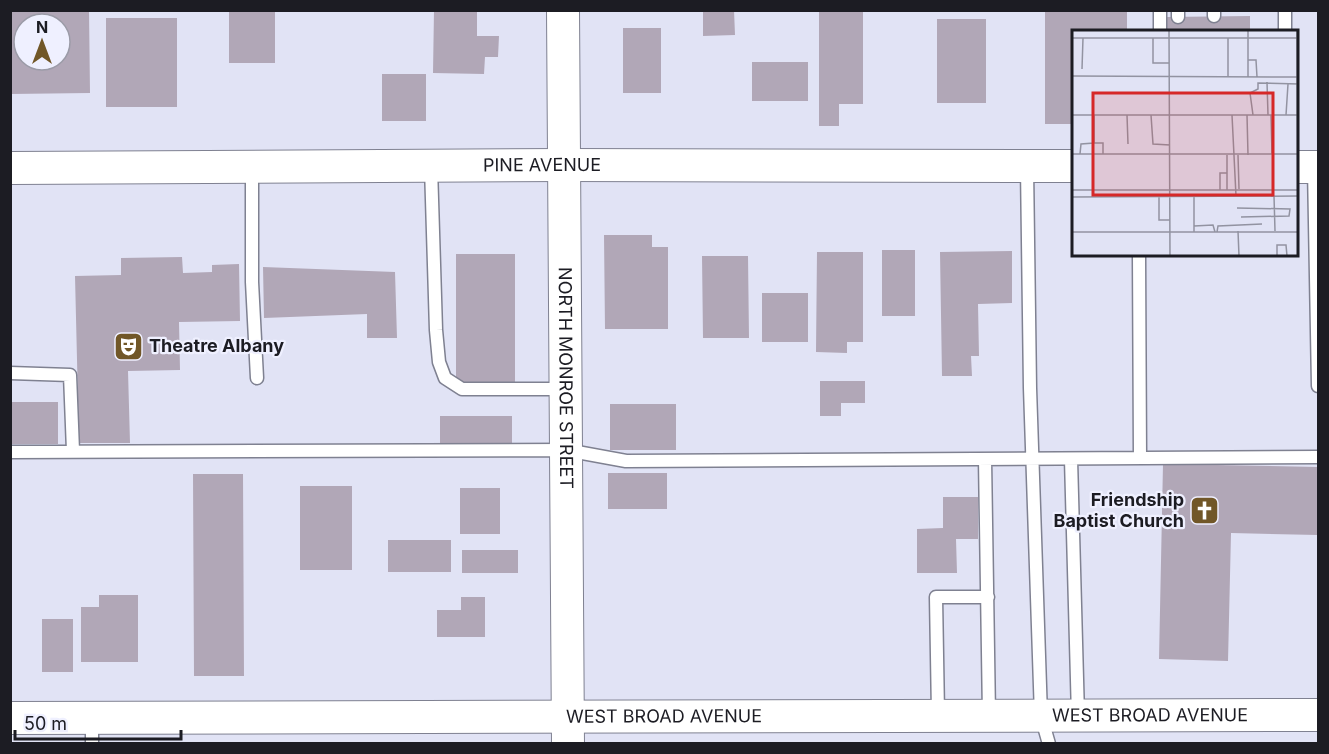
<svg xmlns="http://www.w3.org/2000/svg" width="1329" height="754" font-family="Inter,sans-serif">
<rect width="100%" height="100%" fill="#e1e3f5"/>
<path fill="#b1a7b7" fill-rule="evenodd" d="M10 10H89L90 93 10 94ZM24 24H60V60H24Z
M229 10H275V63H229Z
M434 10H477V36H499L498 57H485L484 74 433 73Z
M703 10H734L735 35 703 36Z
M819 10H863V104H839V126H819Z
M1045 10H1127V32H1074V124H1045Z
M1250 16V32H1167V17Z
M106 18H177V107H106Z
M937 19H986V103H937Z
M623 28H661V93H623Z
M752 62H808V101H752Z
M382 74H426V121H382Z
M604 235H652V247H668V329H605Z
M882 250H915V316H882Z
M1012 251V303L978 304 979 356H971L972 376H942L940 252Z
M817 252H863V342H847V353L816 352Z
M456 254H515V382H456Z
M702 256H748L749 338H703Z
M182 257 183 273 212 272V265L239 264 240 321 179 322 180 370 128 371 130 443H79L75 276 121 275V258Z
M263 267 395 272 397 338H367V314L264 318Z
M762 293H808V342H762Z
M820 381H865V403H841V416H820Z
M10 402H58V444H10Z
M610 404H676V450H610Z
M440 416H512V450H440Z
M1163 464 1318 467V535L1231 533 1228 661 1159 659Z
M608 473H667V509H608Z
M193 474H243L244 676H194Z
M300 486H352V570H300Z
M460 488H500V534H460Z
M943 497H978V539H956L957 573H917V529L943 528Z
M388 540H451V572H388Z
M462 550H518V573H462Z
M99 595H138V662H81V607H99Z
M461 597H485V637H437V610H461Z
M42 619H73V672H42Z"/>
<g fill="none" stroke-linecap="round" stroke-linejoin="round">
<defs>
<path id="lane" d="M1160 10V32
M1214 10V16
M1285 10V32
M1178 17V10
M431 167 436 330 439 362 445 378 462 389H566
M1027 167 1030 388 1041 716 1049 744
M252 168V282L257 378
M1314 168 1318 386
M1139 255 1140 458
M10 373 70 375 73 451
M10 452 566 450 626 461 1318 457
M985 459 989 716
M1071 459 1078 716
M938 714 936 597H988
M92 744V718"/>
<g id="secondary">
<path id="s1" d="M563 10 568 744"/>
<path d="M1298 167H1318"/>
<path id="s2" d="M10 168 565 165 1074 166"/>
<path id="s3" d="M10 718 1318 715"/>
</g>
</defs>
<use href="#lane" stroke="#7f8191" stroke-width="15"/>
<use href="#secondary" stroke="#7f8191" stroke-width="34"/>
<use href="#lane" stroke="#fff" stroke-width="12"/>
<use href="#secondary" stroke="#fff" stroke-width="32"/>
</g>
<defs>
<symbol id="theatre-square" viewBox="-11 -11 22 22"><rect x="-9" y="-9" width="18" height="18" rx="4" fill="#715728" stroke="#eff0ff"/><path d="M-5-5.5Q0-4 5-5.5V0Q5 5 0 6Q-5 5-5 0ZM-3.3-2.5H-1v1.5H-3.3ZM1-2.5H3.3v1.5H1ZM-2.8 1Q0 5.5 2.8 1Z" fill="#fff"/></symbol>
<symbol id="church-square" viewBox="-11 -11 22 22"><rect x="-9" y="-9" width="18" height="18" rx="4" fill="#715728" stroke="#eff0ff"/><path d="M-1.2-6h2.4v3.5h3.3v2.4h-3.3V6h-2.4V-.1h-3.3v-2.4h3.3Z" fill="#fff"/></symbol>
</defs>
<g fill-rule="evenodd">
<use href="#theatre-square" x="112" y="330" width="33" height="33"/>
<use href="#church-square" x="1188" y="494" width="33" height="33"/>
</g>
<g text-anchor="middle" stroke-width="4.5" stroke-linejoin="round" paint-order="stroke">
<g font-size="18" fill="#1c1c23" stroke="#eff0ff">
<text dy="6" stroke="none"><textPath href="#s2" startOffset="532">PINE AVENUE</textPath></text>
<text dy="6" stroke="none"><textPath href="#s1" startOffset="368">NORTH MONROE STREET</textPath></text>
<text dy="6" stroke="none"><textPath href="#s3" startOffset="654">WEST BROAD AVENUE</textPath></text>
<text dy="6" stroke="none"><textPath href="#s3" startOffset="1140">WEST BROAD AVENUE</textPath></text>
</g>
<g font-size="18" font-weight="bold" fill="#1c1c23" stroke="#eff0ff" text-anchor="start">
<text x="149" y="352">Theatre Albany</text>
<text x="1184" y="506" text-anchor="end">Friendship<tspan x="1184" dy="21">Baptist Church</tspan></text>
</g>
</g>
<g transform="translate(1072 30)">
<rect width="226" height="226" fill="#e1e3f5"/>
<path fill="none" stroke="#9293a1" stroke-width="1.5" d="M97 0 98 226M176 0V47M225 0 226 226M0 8H226M81 8V33H97M176 30H184L185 47M10 39 11 8M0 46 226 47M156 46V8M195 52 196 85M0 85H227M55 85 56 114M79 85 81 114 98 115M160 85 164 166M175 85 176 125M181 85 178 63 186 59V53L227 54M199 85 200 124M214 85 216 54M22 113H31V124M0 124H227M8 124 9 114 22 113V85M155 125V160M166 125 167 159M0 160H227M148 160V143H155M202 166 203 201M0 167 227 166M87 167V190H98M122 167V202M165 178 218 179 217 186 169 187M122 196 141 195 143 202M166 201 167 226M0 202H226M145 202 146 196 190 194M205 226V215H214L215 226"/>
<path fill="#d62828" fill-opacity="0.15" stroke="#d62828" stroke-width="3" d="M21 63H201V165H21Z"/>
<rect width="226" height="226" fill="none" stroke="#1c1c23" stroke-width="3"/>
</g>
<rect width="1329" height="754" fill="none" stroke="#1c1c23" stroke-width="24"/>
<g transform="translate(42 42)"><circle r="28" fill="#eff0ff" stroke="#9b9ba7" stroke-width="1.5"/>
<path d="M0-4.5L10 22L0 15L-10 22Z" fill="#715728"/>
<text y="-9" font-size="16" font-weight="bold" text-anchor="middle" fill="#1c1c23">N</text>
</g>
<path d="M15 730v9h166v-9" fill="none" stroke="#1c1c23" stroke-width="3"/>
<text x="24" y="730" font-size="18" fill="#1c1c23" stroke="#eff0ff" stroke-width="4.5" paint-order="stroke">50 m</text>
</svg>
